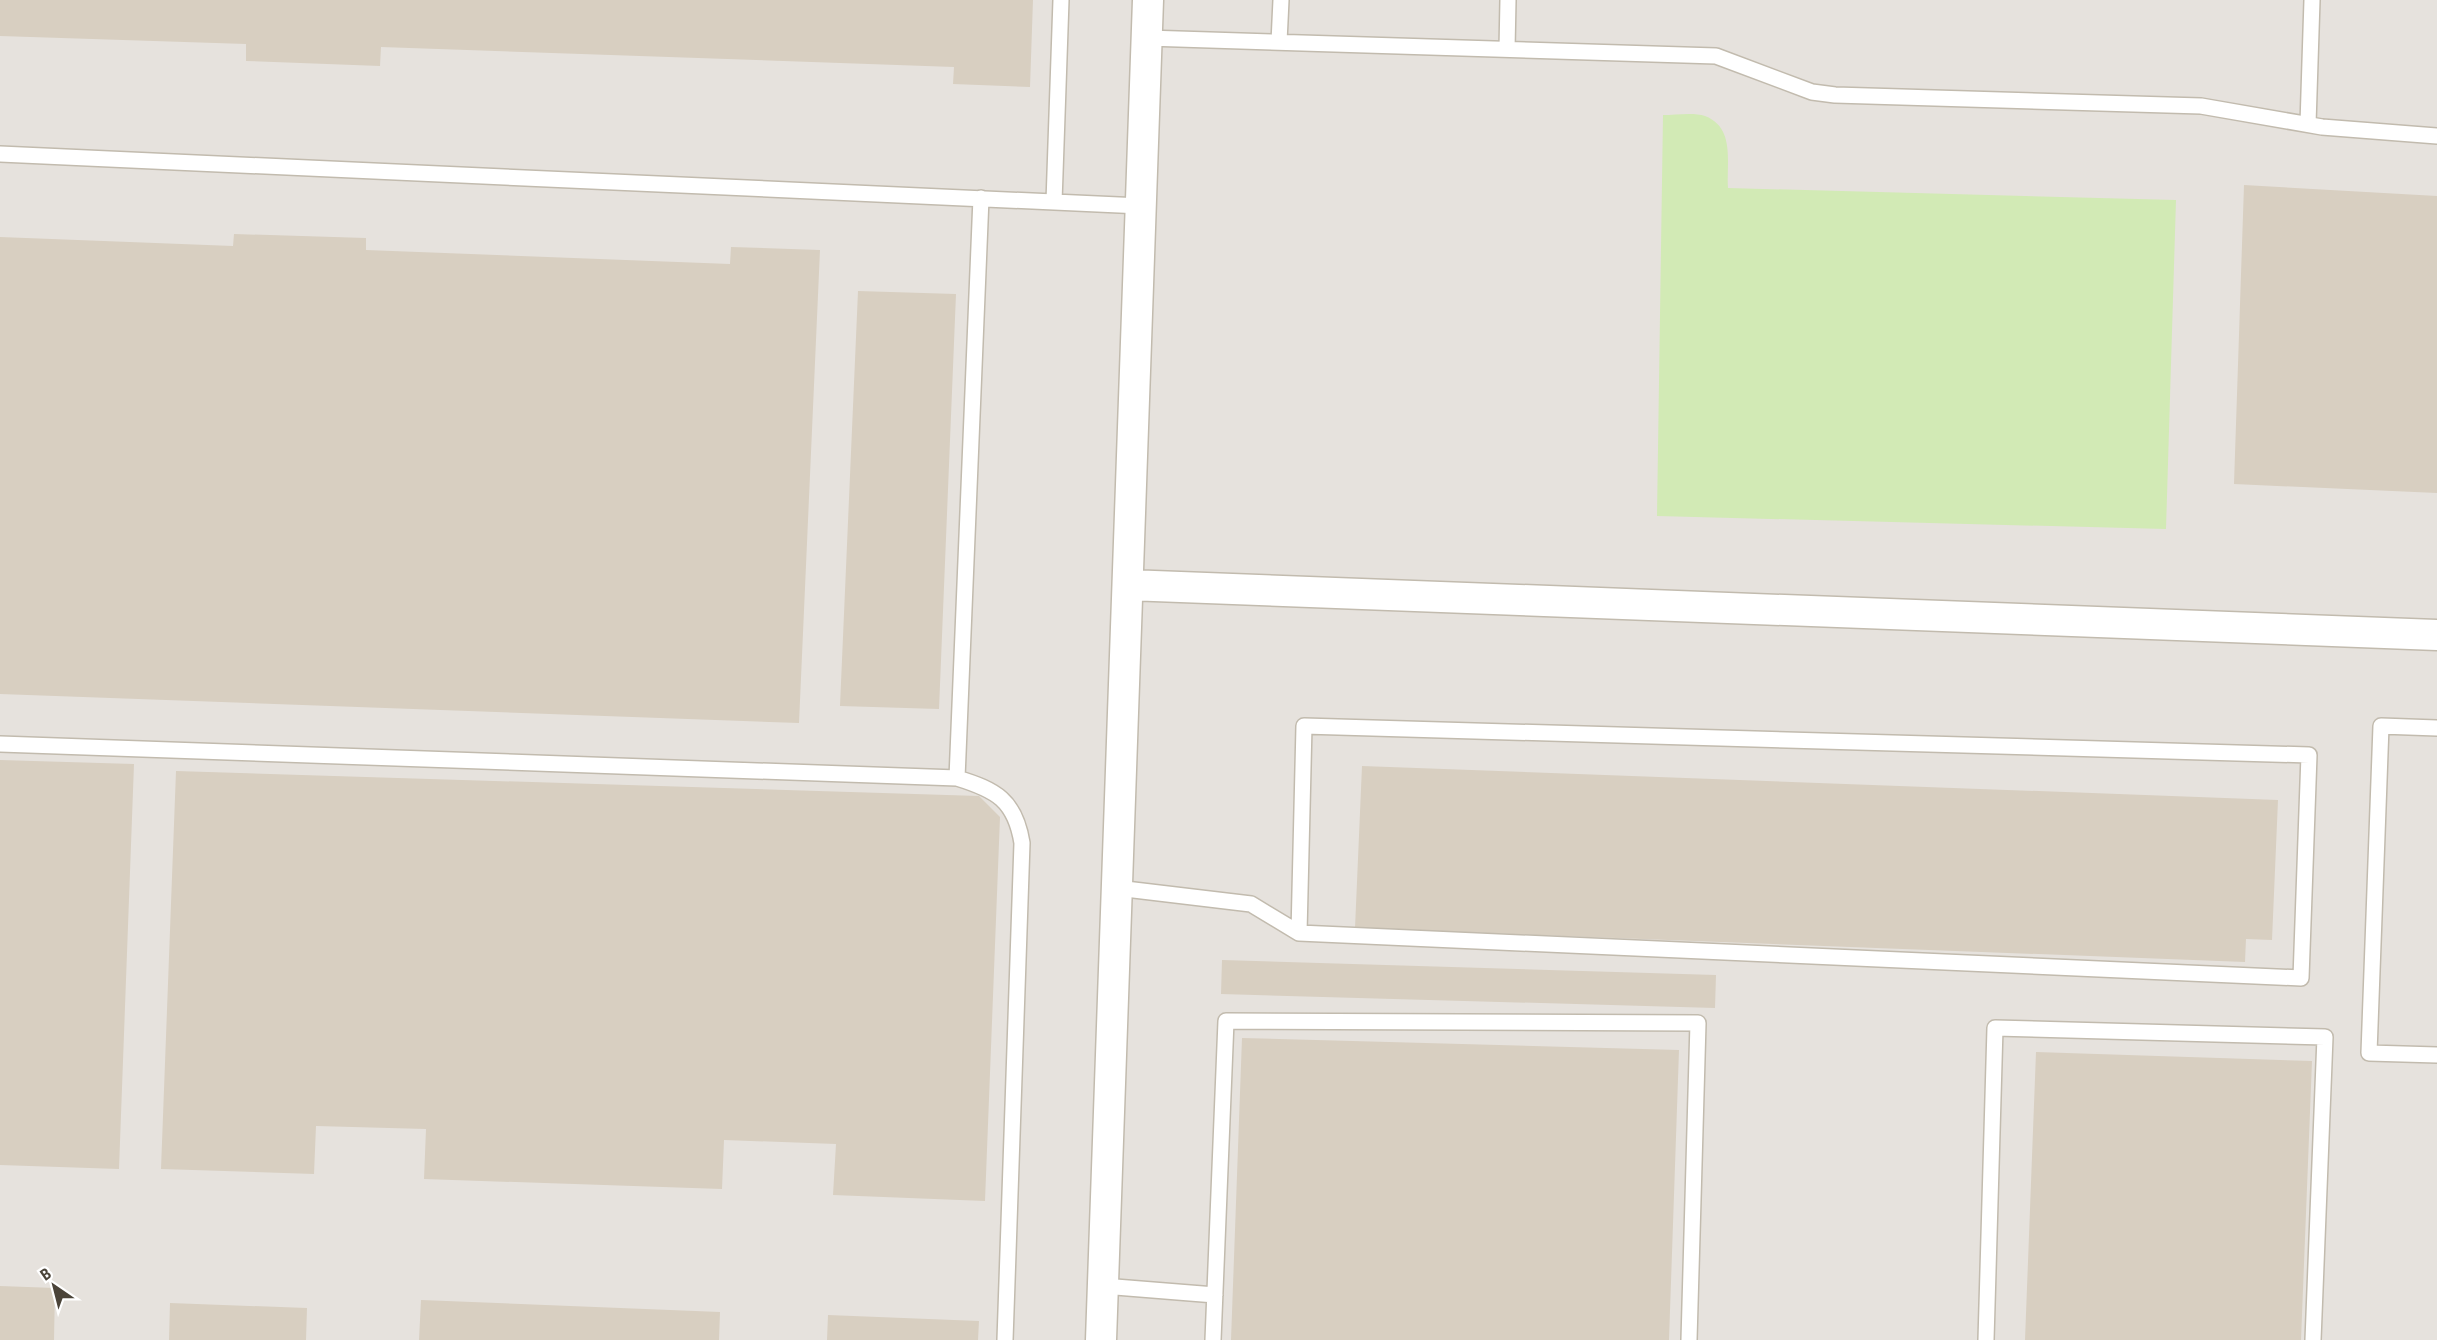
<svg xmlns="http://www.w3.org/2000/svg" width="2437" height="1340" font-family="'Roboto Condensed',sans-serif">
<rect width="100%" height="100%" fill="#f6f3ec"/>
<path fill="#e6e2dd" d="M0 0H2437V1340H0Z"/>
<path fill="#d2eab5" d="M1663 115C1675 115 1694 112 1705 116 1736 128 1726 164 1728 188L2176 200 2166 529 1657 516Z"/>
<path fill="#d8cfc1" d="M0 0H1033L1030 87 953 84 954 67 381 47 380 66 246 61V44L0 36Z
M2244 185 2437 196V493L2234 484Z
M234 234 366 238V250L730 264 731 247 820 250 799 723 0 694V237L233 246Z
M858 291 956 294 939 709 840 706Z
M0 760 134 764 119 1169 0 1165Z
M1362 766 2278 800 2272 940 2246 939 2245 962 1355 928Z
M176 771 979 796 1000 817 985 1201 833 1195 836 1144 724 1140 722 1189 424 1179 426 1129 316 1126 314 1174 161 1169Z
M1222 960 1716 975 1715 1008 1221 994Z
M1242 1038 1679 1050 1669 1340H1231Z
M2036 1052 2312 1061 2301 1340H2025Z
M0 1286 55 1288 54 1340H0Z
M421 1300 720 1312 719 1340H419Z
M170 1303 307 1308 306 1340H169Z
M828 1315 979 1321 978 1340H827Z"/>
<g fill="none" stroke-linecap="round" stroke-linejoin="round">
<defs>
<path id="service" d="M1147 38 1716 56 1812 92 1835 95 2201 106 2322 127 2437 136
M1279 42 1281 0
M1507 49 1508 0
M2308 124 2312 0
M0 154 1141 206
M1054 202 1061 0
M2437 728 2381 726 2369 1053 2437 1055
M0 744 957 778 981 198
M957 778C996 790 1015 800 1022 843L1005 1340
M1117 888 1251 904 1299 933 2301 978 2309 755 1304 726 1299 933
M1103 1286 1215 1295
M1213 1340 1226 1021 1698 1023 1689 1340
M1986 1340 1995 1028 2325 1037 2313 1340"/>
<path id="minor" d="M1128 585 2437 635
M1101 1340 1148 0"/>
</defs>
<use href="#service" stroke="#c2bbae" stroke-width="18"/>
<use href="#minor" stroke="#c2bbae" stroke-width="33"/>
<use href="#service" stroke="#fff" stroke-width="15"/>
<use href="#minor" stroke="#fff" stroke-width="30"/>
</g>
<g transform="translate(54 1286) rotate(325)" stroke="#ffffff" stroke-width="4.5" paint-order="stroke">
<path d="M0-4.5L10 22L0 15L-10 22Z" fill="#4b4439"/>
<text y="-9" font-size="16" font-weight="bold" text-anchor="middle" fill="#4b4439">B</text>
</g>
</svg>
